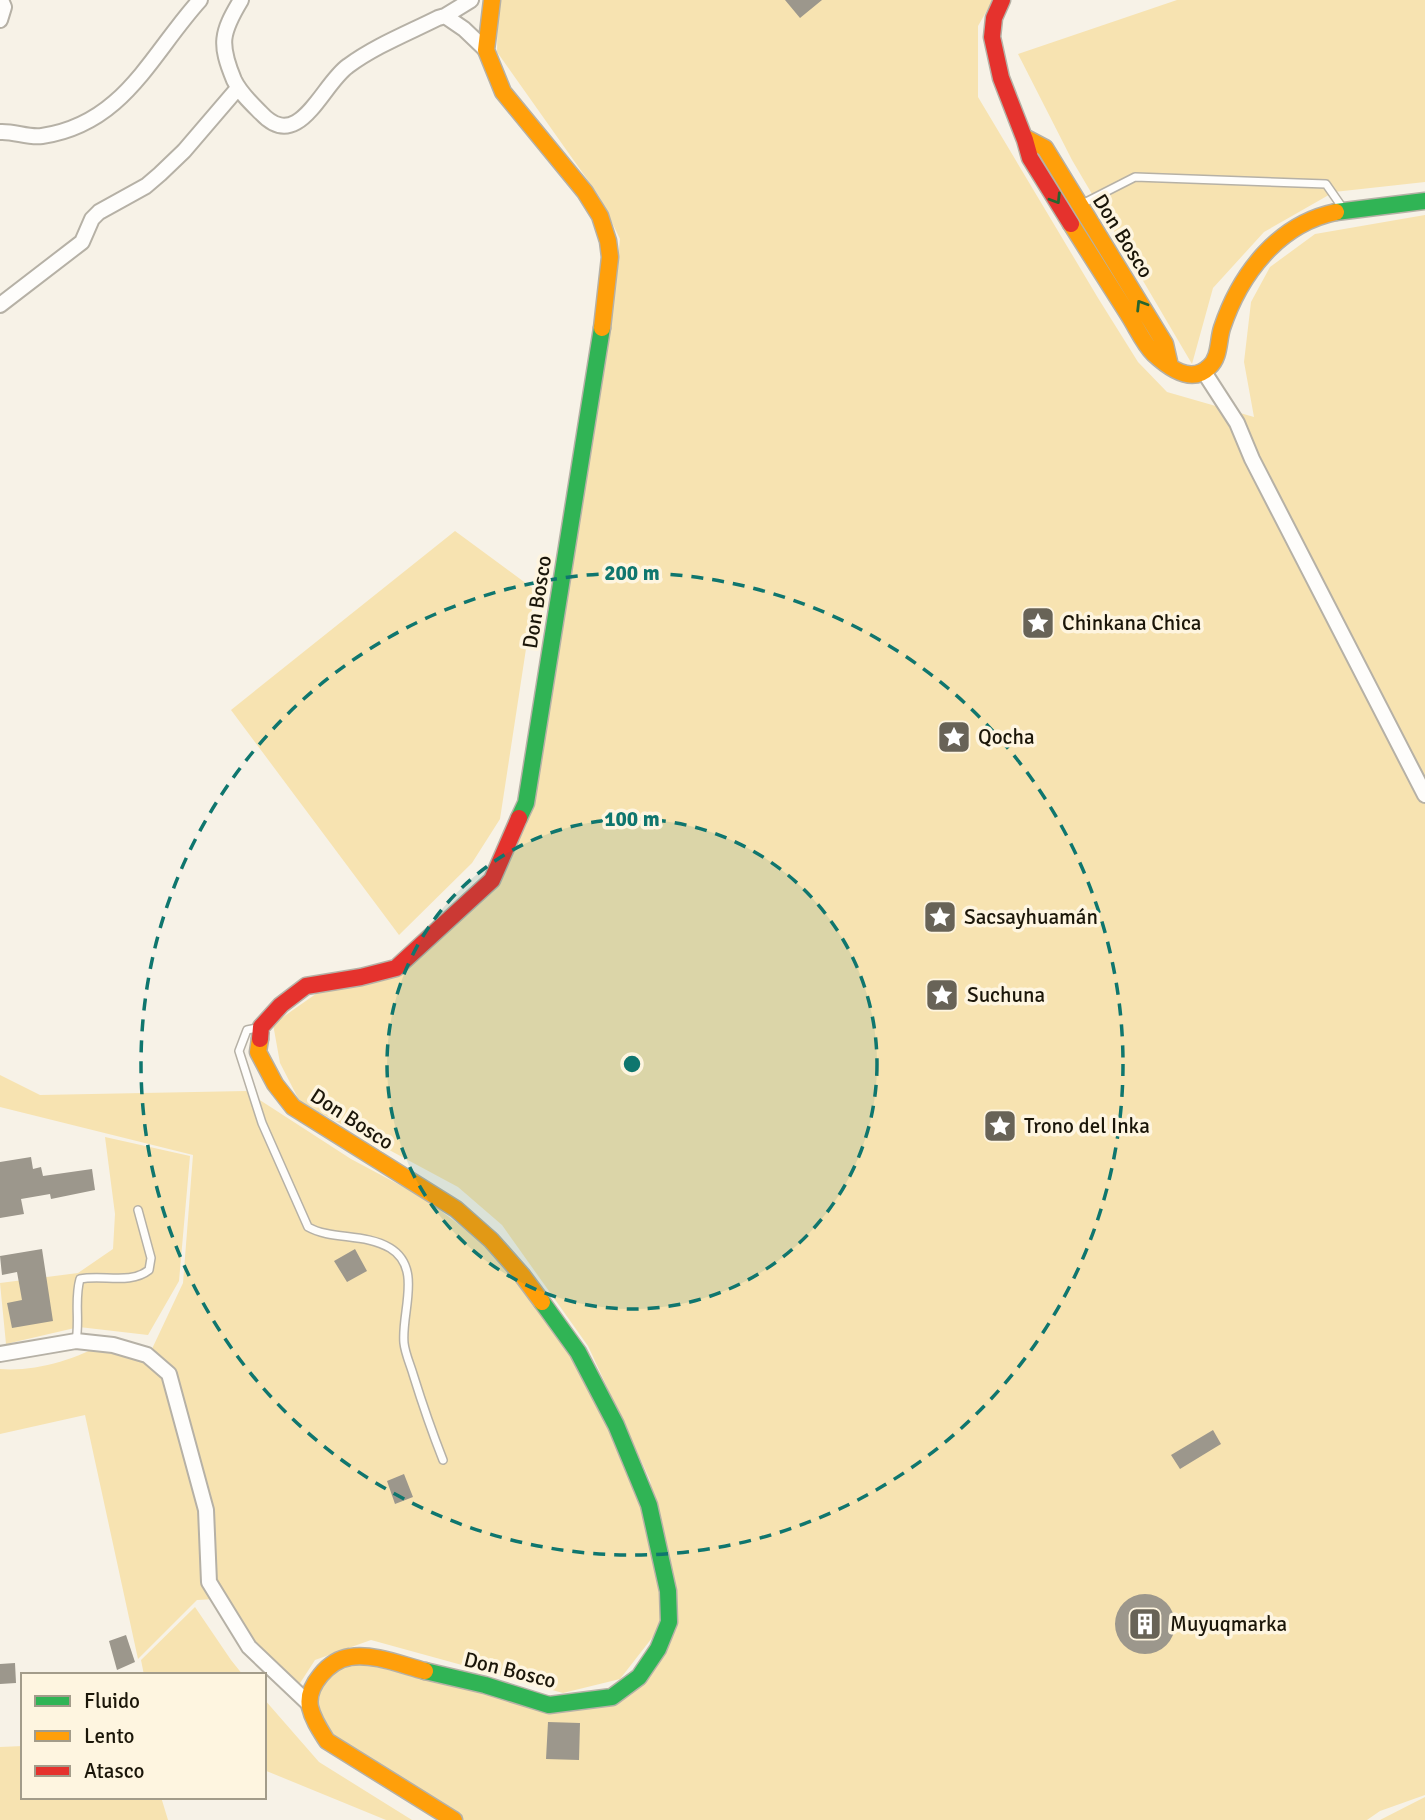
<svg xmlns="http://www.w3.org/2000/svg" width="1425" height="1820" font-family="Signika,sans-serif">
<rect width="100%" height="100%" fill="#f7f2e7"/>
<path fill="#f7e3b1" d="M498 0H993L978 26V97L1098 298 1138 362 1167 392 1254 417 1244 362 1251 302 1270 267 1315 234 1425 215V1795L1380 1811 1367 1820H459L327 1741 309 1689 351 1661 559 1710 631 1695 676 1630 650 1480 588 1346 502 1225 458 1187 300 1102 280 1063 273 1024 340 977 419 951 493 882 528 803 615 288 620 239 599 196 497 52Z
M1177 0H1425V182L1334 192 1264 232 1213 288 1192 364 1072 160 1018 54Z
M455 531 535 590 500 819 472 863 399 935 231 710Z
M0 1075 40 1095 246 1091 351 1159 424 1198 498 1254 561 1334 600 1402 639 1495 666 1620 620 1679 563 1693 371 1640 315 1660 293 1694 215 1599 197 1600 138 1659 85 1415 0 1434V1369C33 1372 77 1360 105 1342L151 1351 183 1283 193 1155 0 1107Z
M105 1137 190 1156 179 1281 148 1335 79 1327 6 1344 0 1283 78 1273 113 1249 115 1214Z
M195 1607 231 1660 243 1675H144L141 1660Z
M264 1699 319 1762 412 1820H386L264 1770Z
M23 1746V1797H161L168 1820H0V1747Z
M1425 1797V1820H1380Z"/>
<path fill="#9c978c" d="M785 0H822L800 18Z
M31 1157 33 1169 41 1167 43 1176 92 1169 95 1190 51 1199 50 1194 21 1199 24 1214 0 1218V1162Z
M42 1249 53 1321 12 1328 7 1303 22 1300 17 1272 2 1275 0 1256Z
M355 1249 367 1271 347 1282 334 1261Z
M1213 1430 1221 1444 1180 1469 1171 1455Z
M404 1474 413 1497 395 1504 387 1481Z
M1115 1624a30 30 0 1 1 60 0a30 30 0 1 1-60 0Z
M126 1635 135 1662 117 1670 109 1641Z
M15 1663 16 1683 0 1684V1664Z
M548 1722 580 1723 579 1760 546 1759Z"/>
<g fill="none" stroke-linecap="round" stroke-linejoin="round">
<defs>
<path id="lane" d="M1082 204 1135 177 1326 184 1342 207
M261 1027 247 1030 239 1051 262 1123 308 1227C331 1240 365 1233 390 1248 423 1268 401 1312 404 1343 405 1353 410 1364 413 1374 422 1403 432 1432 443 1460
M76 1341C80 1320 74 1300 80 1279 102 1274 130 1285 149 1270L151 1258 138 1210"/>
<path id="street" d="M241 0C221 33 219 44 234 80 240 93 251 103 261 113 299 154 322 84 348 66 375 46 408 33 438 18L445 16 464 29 486 50
M445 16 471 0
M0 20 4 7 1 0
M0 132C14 131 28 138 42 136 124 124 151 54 200 0
M0 305 82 242 92 219 99 212 146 186 160 174 184 151 238 88
M1204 372 1237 423 1252 459 1425 795
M0 1354 76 1341 113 1345 147 1355 169 1374 206 1510 209 1582 249 1647 309 1704"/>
<path id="fast" d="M1336 212 1425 201
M519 818 526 803 602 328
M425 1671 485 1685 549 1705 612 1697 639 1677 658 1649 669 1622 668 1591 649 1505 616 1425 578 1352 542 1302"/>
<path id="slow" d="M492 0 486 50 503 92 585 192 600 216 608 241 610 257 602 328
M1026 138 1045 148 1165 344 1170 366
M1071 224C1090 254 1109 284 1128 314 1136 326 1143 343 1154 354 1168 367 1191 385 1209 367 1220 358 1218 340 1222 328 1240 274 1278 224 1336 212
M260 1039 258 1052 275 1084 293 1107 456 1209 491 1240 522 1275 542 1302
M425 1671C402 1665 373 1653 350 1657 329 1660 306 1686 310 1707 313 1720 320 1730 327 1741L454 1820"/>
<path id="jam" d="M1002 0 994 18 992 37 1001 78 1025 140 1030 158 1071 224
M260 1039 261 1027 281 1005 306 986 361 977 396 968 492 880 519 818"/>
</defs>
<use href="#lane" stroke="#b6b1a6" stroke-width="10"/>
<use href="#street" stroke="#b6b1a6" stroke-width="18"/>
<use href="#fast" stroke="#b6b1a6" stroke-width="19"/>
<use href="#slow" stroke="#b6b1a6" stroke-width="19"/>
<use href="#jam" stroke="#b6b1a6" stroke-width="19"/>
<use href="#lane" stroke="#fefdfb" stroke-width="7"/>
<use href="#street" stroke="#fefdfb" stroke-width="14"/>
<use href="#fast" stroke="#30b455" stroke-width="16"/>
<use href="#slow" stroke="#ff9f0a" stroke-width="16"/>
<use href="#jam" stroke="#e5322d" stroke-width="16"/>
</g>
<defs><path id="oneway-chevron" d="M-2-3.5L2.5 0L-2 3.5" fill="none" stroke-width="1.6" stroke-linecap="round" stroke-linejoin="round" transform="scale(1.75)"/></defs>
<g stroke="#26652f">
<use href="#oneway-chevron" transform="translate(1056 199) rotate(58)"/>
<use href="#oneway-chevron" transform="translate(1141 305) rotate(-122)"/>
</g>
<circle cx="632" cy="1064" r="245" fill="#0f766e" fill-opacity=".12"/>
<g fill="none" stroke="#0f766e" stroke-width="3.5" stroke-dasharray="12 9">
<circle cx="632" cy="1064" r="245"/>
<circle cx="632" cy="1064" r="491"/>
</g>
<defs>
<symbol id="sight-square" viewBox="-11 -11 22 22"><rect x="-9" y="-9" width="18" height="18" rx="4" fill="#686357" stroke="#fef5e0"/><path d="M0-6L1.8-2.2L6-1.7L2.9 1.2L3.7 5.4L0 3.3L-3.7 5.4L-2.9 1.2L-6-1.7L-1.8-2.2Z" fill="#fff"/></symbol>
<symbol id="building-square" viewBox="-11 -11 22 22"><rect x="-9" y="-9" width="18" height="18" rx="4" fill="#686357" stroke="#fef5e0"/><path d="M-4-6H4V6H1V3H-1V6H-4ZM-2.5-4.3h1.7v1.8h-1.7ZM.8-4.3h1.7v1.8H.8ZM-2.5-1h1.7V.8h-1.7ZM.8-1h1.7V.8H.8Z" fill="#fff"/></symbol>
</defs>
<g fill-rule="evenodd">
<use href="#sight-square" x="1019" y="604" width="38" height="38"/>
<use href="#sight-square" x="935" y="718" width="38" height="38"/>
<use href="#sight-square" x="921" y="898" width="38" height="38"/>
<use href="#sight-square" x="923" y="976" width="38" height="38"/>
<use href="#sight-square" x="981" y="1107" width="38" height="38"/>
<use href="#building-square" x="1126" y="1605" width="38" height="38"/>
</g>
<g text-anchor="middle" stroke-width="7" stroke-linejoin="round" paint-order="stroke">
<g font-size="21" fill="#1b1609" stroke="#fef5e0">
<text transform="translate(1123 236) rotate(58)" y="7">Don Bosco</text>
<text transform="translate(537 602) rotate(-81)" y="7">Don Bosco</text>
<text transform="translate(352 1119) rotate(33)" y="7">Don Bosco</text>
<text transform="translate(510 1670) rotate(14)" y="7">Don Bosco</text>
</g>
<g font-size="21" fill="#1b1609" stroke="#fef5e0" text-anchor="start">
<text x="1062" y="630">Chinkana Chica</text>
<text x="978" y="744">Qocha</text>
<text x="964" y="924">Sacsayhuamán</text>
<text x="967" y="1002">Suchuna</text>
<text x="1024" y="1133">Trono del Inka</text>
<text x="1170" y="1631">Muyuqmarka</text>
</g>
</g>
<circle cx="632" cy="1064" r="10" fill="#0f766e" stroke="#fef5e0" stroke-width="3.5"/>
<g font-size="21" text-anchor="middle" font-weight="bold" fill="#0f766e" stroke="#fef5e0" stroke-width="7" stroke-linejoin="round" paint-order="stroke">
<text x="632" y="580">200 m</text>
<text x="632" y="826">100 m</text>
</g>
<rect x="21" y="1673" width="245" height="126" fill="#fef5e0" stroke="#a39c8a" stroke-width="2"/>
<rect x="35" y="1696" width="35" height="10" fill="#30b455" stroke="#a39c8a" stroke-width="2"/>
<text x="84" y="1708" font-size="21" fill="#1b1609">Fluido</text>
<rect x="35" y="1731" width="35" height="10" fill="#ff9f0a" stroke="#a39c8a" stroke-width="2"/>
<text x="84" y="1743" font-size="21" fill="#1b1609">Lento</text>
<rect x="35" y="1766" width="35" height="10" fill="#e5322d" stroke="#a39c8a" stroke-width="2"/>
<text x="84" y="1778" font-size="21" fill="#1b1609">Atasco</text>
</svg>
